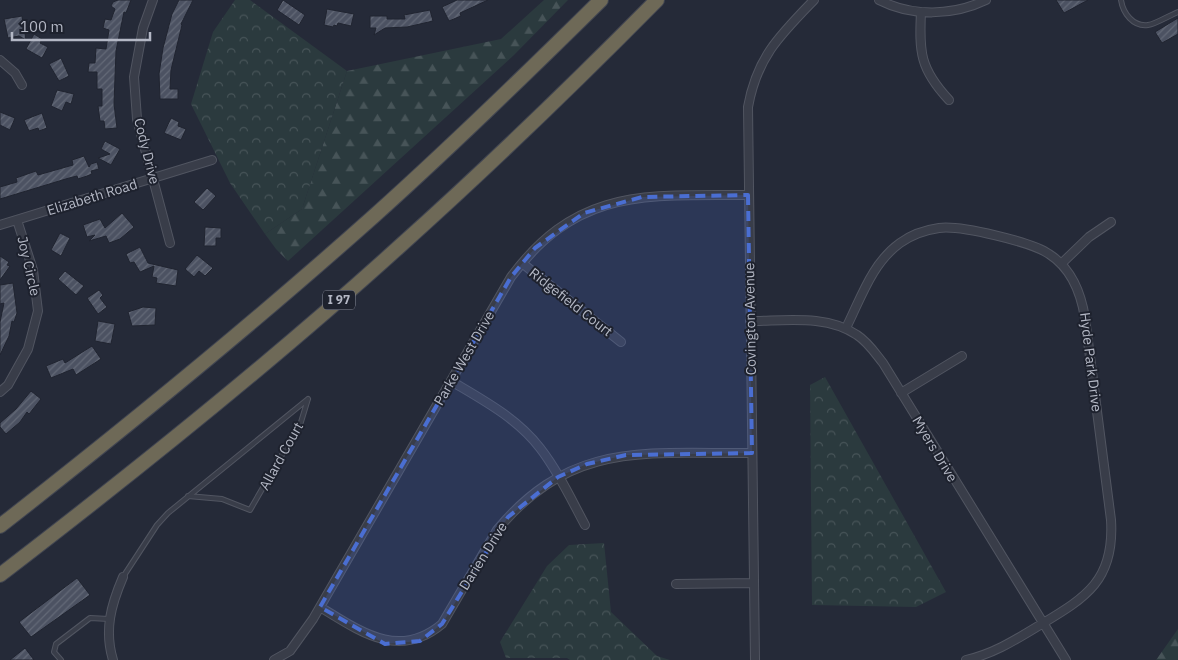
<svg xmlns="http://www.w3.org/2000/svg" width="1178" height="660" font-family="'IBM Plex Sans',sans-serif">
<defs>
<pattern id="forest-firs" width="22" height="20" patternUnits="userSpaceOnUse" patternTransform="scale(1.25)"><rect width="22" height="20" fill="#2b3a3e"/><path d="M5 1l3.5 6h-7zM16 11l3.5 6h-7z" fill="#475458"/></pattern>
<pattern id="park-crowns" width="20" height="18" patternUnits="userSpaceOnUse" patternTransform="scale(1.25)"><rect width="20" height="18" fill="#2b3a3e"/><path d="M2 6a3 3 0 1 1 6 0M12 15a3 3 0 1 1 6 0" fill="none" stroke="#475458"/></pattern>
<pattern id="building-hatch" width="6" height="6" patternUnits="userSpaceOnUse" patternTransform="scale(1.25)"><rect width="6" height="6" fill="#4c5262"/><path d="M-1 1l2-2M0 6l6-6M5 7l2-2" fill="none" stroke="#636977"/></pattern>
</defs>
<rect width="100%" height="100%" fill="#252a38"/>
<path fill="url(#forest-firs)" d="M544 0H568L514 55 288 261 276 249 265 234 302 209 347 71 501 39Z
M1178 629V660H1156Z"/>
<path fill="url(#park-crowns)" d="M235 0H250L347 71 302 209 265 234 230 183 191 104 213 32Z
M825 377 946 592 916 607 812 605 810 385Z
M604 543 611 612 657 656 670 660H570L567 658H506L500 642 547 566 569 545Z"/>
<path fill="url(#building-hatch)" stroke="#202430" d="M118 0H131L126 13 124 12 116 51 114 104 117 128 105 129 104 121H100L98 106H102V89H97V72H88L89 63H95L96 48 106 49 109 30 103 28 105 19 111 20 115 9 111 6 113 2Z
M179 0H193L181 24 182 25 171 70 170 89H178V99H160L159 74 163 48 172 14Z
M283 0 305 15 299 25 277 10Z
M457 0H488L460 13 461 16 449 21 442 7Z
M1056 0H1088L1064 13Z
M327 9 354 14 351 26 338 23 337 26 334 25 333 27 324 25Z
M430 10 433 21 407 27 385 28 374 35 376 28H370V16H387V19H405L404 15Z
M22 16 26 40 19 36 8 38 4 19Z
M1178 18V34L1162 43 1155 32Z
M34 34 42 39 40 43 48 47 42 58 26 49Z
M61 58 69 76 59 81 49 64Z
M57 90 74 94 71 104 66 102 62 111 51 106Z
M0 112 15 118 10 130 0 125Z
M42 113 47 128 39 131 38 128 29 131 24 120Z
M171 118 179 122 178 126 186 129 181 140 164 133Z
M105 141 120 149 111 165 98 158 110 154 101 149Z
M84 156 89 167 91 164 97 162 99 169 91 171 92 174 87 176 78 179 77 176 69 178 0 199V187L17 182 16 178 36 171 38 175 73 165 72 160Z
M207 188 216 196 203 210 194 202Z
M122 213 134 227 120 239 109 243 106 236 89 241 95 235 87 237 83 225 100 219 105 228Z
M205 227 221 228V238H216V246H204Z
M60 233 70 238 61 256 51 250Z
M140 247 148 263 178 270 176 286 156 283 157 278 152 277 154 266 140 272 134 262 130 263 126 254Z
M197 255 213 268 205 276 199 271 194 277 185 269Z
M0 256 9 262 7 265 10 266 0 280Z
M65 271 84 286 76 295 58 279Z
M13 283 17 313 14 322 12 321 9 336 0 355V322L4 303 0 304V285Z
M99 290 103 295 100 298 107 307 98 314 87 298Z
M143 307 156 308 155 325 132 326 128 312Z
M98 321 115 324 111 344 95 341Z
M92 346 101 359 76 375 73 369 51 378 46 366 63 359 65 363Z
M31 391 41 399 29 414 27 412 20 422 6 434 0 427V423L16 409Z
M77 578 90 595 31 637 19 622Z
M25 648 34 660H10Z"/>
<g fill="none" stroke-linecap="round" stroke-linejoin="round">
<defs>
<path id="lane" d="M1121 0C1123 13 1133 27 1148 25 1156 24 1170 15 1178 12
M188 496 222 499 250 510 301 422 308 399
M123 577 157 525 168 513 308 399
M61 660 54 652 56 644 90 618 109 619"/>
<path id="street" d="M153 0 143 28 134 77 137 119 170 243
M879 0C912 17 953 16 986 0
M921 12C919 52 920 69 949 100
M0 60 15 73 22 85
M0 225 212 160
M522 263 621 342
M1061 264 1089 237 1111 222
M750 321C784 321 827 314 857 335 868 342 875 353 883 363L1066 660
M846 328C861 298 872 263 900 243 911 235 925 230 939 228 960 225 1032 242 1049 254 1071 268 1081 293 1085 318L1111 520C1115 583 1083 599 1035 628 1012 642 992 654 966 660
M451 381C483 400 517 418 540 448 558 471 571 499 585 525
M0 392 8 385 28 349 38 311 33 270 17 220
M901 393 962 356
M676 584 754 583
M320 607C361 632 399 660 442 624L497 530C572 440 646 454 752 453
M113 660C104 630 111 605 123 577
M274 660 290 651 313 619 511 277C579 186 647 196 748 195
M755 660 748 107C757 57 780 35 814 0"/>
<path id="highway" d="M0 526C128 426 253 324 374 216 452 146 527 73 601 0
M0 575C137 470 272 362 400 246 488 167 574 84 657 0"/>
</defs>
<use href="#lane" stroke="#515561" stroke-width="6"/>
<use href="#street" stroke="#515561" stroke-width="10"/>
<use href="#highway" stroke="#414551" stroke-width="16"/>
<use href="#lane" stroke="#393d49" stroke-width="4"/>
<use href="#street" stroke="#393d49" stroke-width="8"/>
<use href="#highway" stroke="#6e6957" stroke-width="14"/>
</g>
<path fill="#4a6ed2" fill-opacity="0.2" stroke="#4a6ed2" stroke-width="4" stroke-dasharray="10 6" stroke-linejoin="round" d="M748 195 752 453 626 455 587 464 558 477 508 517 442 624 420 641 385 644 320 607 511 277 535 248 584 213 642 197Z"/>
<g text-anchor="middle" stroke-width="4" stroke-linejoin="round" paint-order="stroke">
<rect fill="#1e222e" stroke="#878b98" stroke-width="1" x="323" y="290.5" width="32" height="19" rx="4"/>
<g font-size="12" font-weight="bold" fill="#b4b8c5">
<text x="339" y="304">I 97</text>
</g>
<g font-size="14" fill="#b4b8c5" stroke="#1e222e">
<text transform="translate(147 151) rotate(76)" y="5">Cody Drive</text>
<text transform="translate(92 197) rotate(-17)" y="5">Elizabeth Road</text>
<text transform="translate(29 266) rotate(77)" y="5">Joy Circle</text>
<text transform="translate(571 302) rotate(38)" y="5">Ridgefield Court</text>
<text transform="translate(750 319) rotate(-91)" y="5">Covington Avenue</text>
<text transform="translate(464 358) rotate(-60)" y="5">Parke West Drive</text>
<text transform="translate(1091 362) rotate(83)" y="5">Hyde Park Drive</text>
<text transform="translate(935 449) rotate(59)" y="5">Myers Drive</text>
<text transform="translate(281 456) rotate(-61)" y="5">Allard Court</text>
<text transform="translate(483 556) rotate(-58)" y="5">Darien Drive</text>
</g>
</g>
<path d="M12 32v8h138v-8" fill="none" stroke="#b4b8c5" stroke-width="2.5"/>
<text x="20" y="32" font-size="15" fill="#b4b8c5" stroke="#1e222e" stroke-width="4" paint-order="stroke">100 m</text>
</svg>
